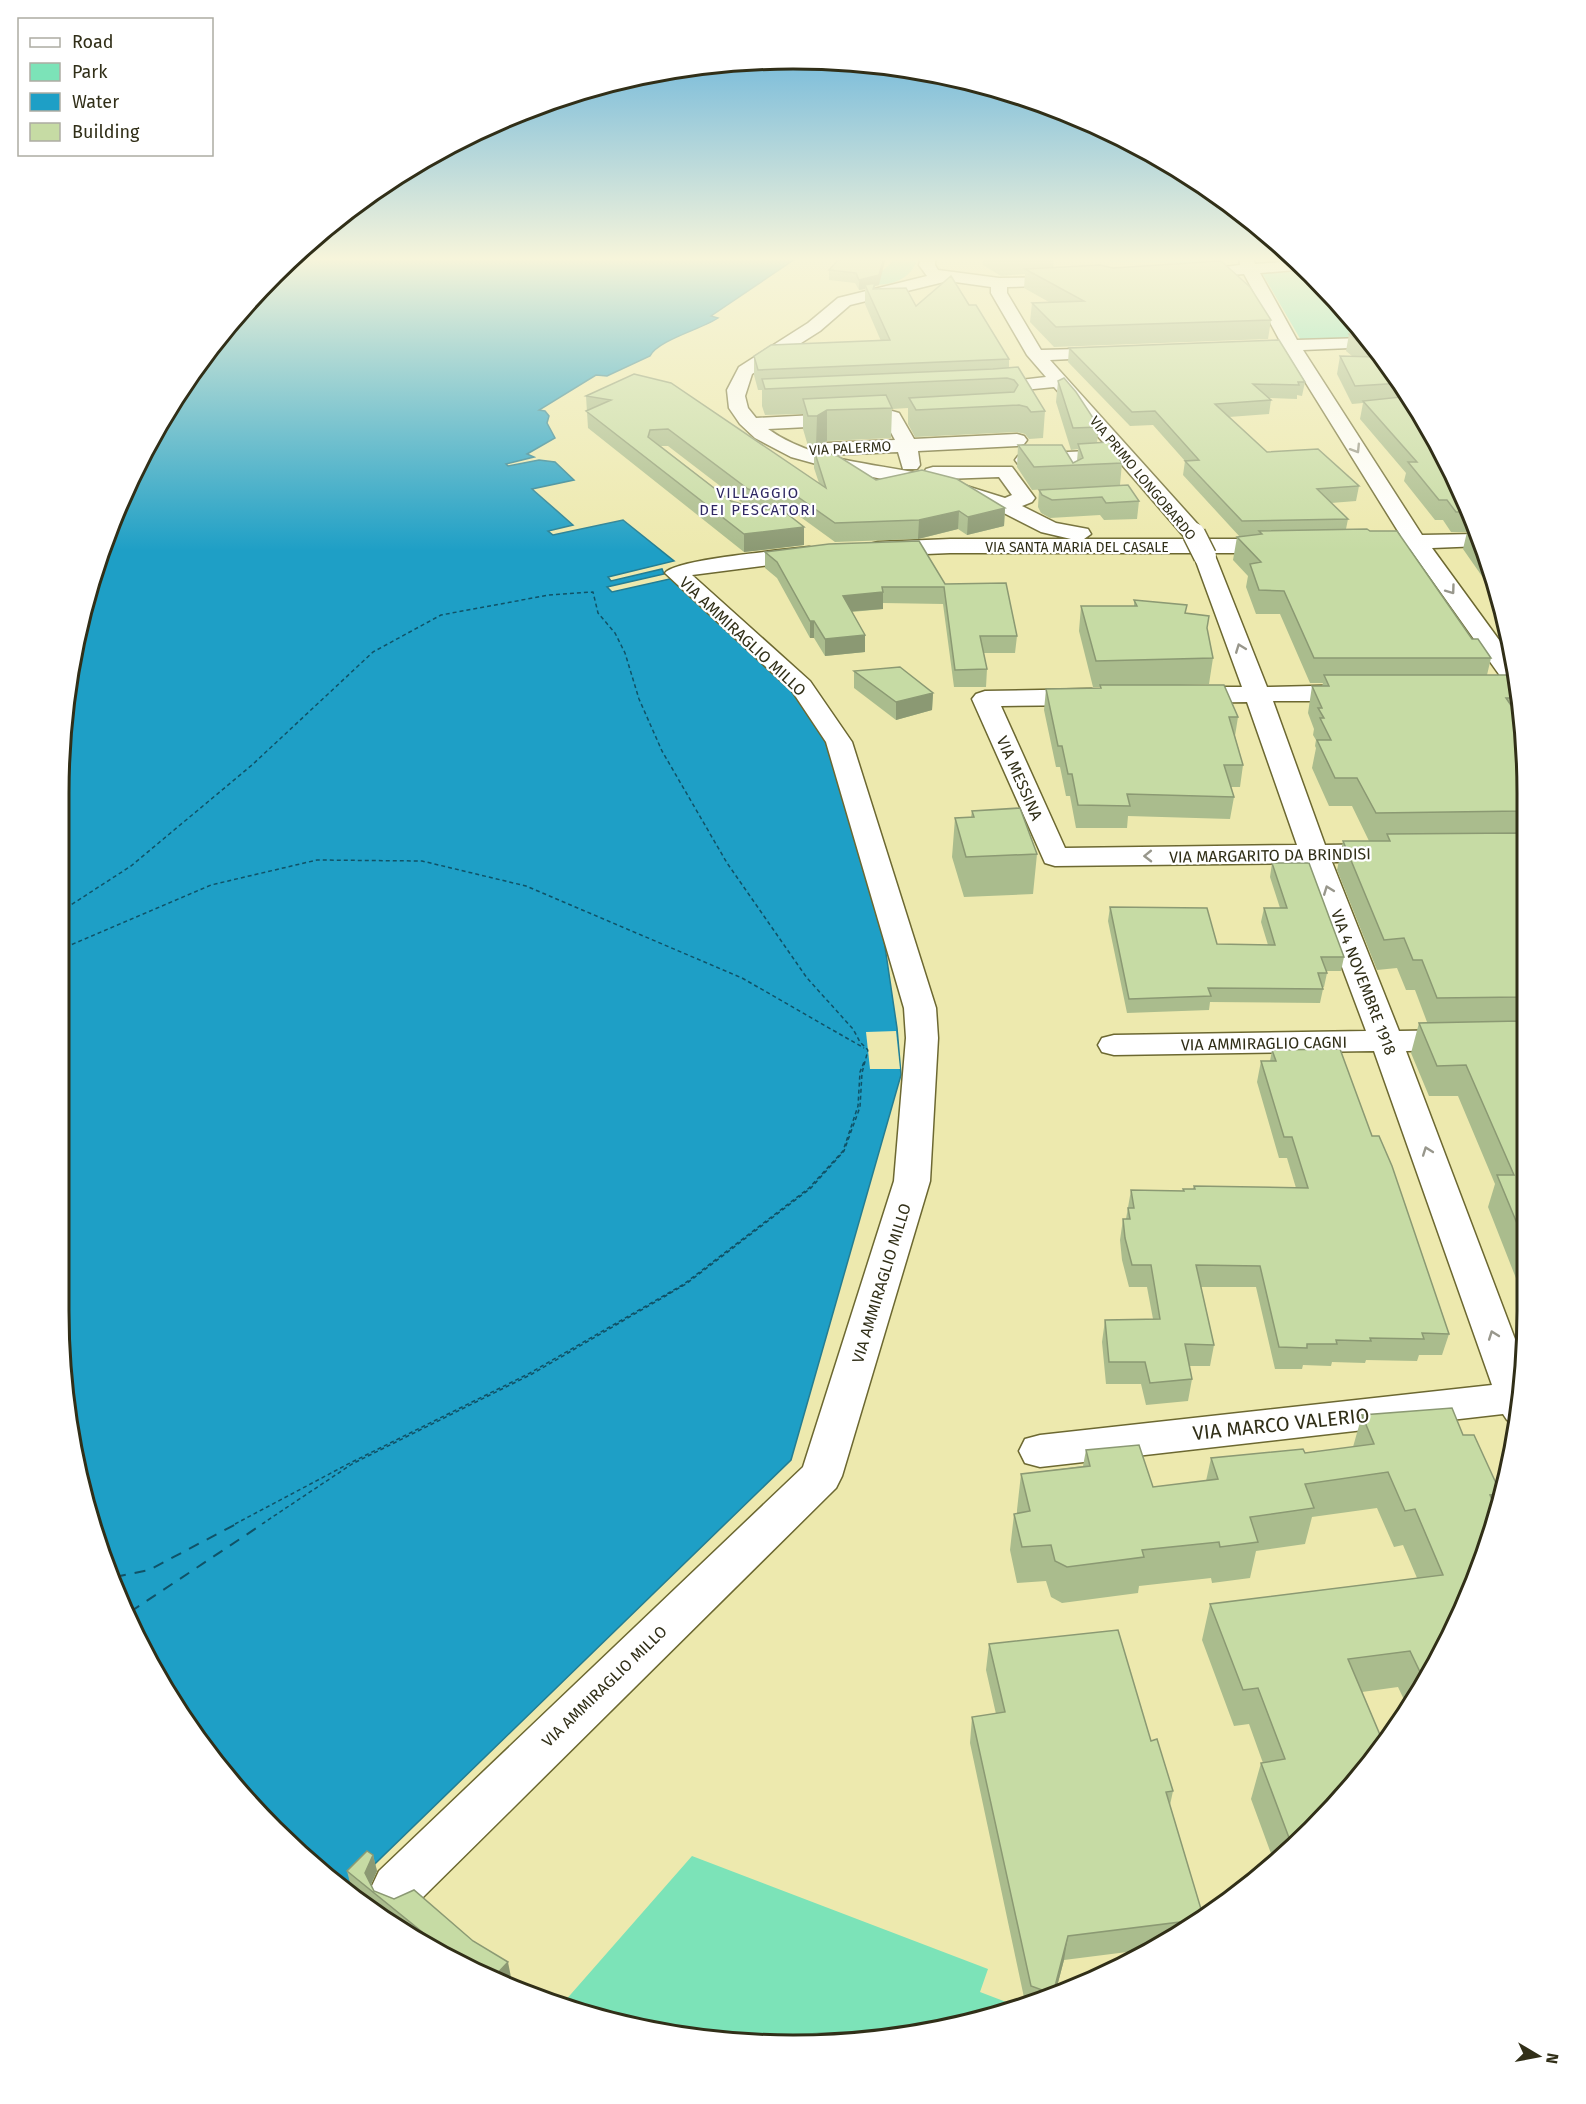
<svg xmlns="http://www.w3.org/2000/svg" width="1586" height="2104" font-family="'Fira Sans',sans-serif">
<rect width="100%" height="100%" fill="#ede9ae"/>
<path fill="#7ce3b8" d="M894 257H919C910 280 892 287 868 284L892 262Z
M1108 257H1208L1211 263 1110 262Z
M1307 271 1304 278 1340 308 1367 340 1302 342 1262 273Z
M692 1856 988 1969 980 1992 1022 2008 841 2044 649 2031 564 2002Z"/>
<path fill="#1e9fc6" stroke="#247d92" stroke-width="1.5" d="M294 257H798L711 316 718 318C702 329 658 340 650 356L607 376 596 375 539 410 545 411 549 416 547 423 555 438 527 454 534 457 506 464 508 466 539 460 555 462 574 480 532 489 573 525 548 531 553 535 623 520 674 561 608 577 611 581 662 569 664 574 607 587 612 592 674 578 763 658 816 718 837 756 881 920 897 1028 901 1075 791 1460 348 1890 308 1863 211 1758 157 1679 84 1501 59 1311 60 745 84 603 134 468 210 346 274 273Z"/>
<path fill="#ede9ae" d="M896 1031 900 1069H870L866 1032Z"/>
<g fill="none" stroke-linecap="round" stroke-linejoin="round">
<path stroke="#105267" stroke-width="1.5" stroke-dasharray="4 3" stroke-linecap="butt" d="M60 912 131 866 252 765 373 652 441 615 549 595 593 592 598 613 615 633 625 653 639 699 662 751 727 863 807 978 853 1029 860 1042 868 1050
M59 950 211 885 317 860 422 861 526 886 742 978 864 1048
M235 1524 350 1463 530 1373 684 1284 809 1188 843 1151 858 1106 860 1072 864 1062
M262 1524 352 1464 532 1374 686 1284 811 1188 844 1151 860 1107 862 1073 868 1050"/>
<path stroke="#105267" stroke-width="2" stroke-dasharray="11 9" stroke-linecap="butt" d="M115 1577 149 1570 238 1523
M130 1612 264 1523"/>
<defs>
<path id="minor" d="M921 257H935V265L938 270 999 278 1074 277 1076 280 1068 285 1007 287V293L1041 350 1118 348 1121 352 1118 356 1112 357 1050 360 1202 529 1205 534 1198 539H1279L1287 541 1290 546 1287 551 1279 553H1214L1267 687 1355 685 1364 688 1368 693 1364 698 1355 701H1273L1325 845 1384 844 1394 847 1398 853 1394 859 1384 862H1332L1399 1031 1521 1029V1049L1406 1051 1521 1355V1407L1517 1423 1507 1420 1503 1414 1040 1467 1025 1463 1019 1451 1025 1439 1040 1435 1492 1385 1374 1051 1114 1055 1102 1052 1098 1045 1102 1038 1114 1035 1366 1031 1303 863 1055 866 1045 863 972 699 976 694 985 691 1091 689 1100 692 1104 697 1100 702 1091 705 1001 706 1065 848 1297 845 1247 702 1185 703 1176 700 1172 695 1176 690 1185 687H1242L1194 556 1196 553H950L878 556 870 554 867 549 870 544 878 542 950 539H1071L1041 532 992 507 946 492 838 470 791 457 755 438 740 424 729 408 727 390 739 367 808 323 838 298 927 276 919 265ZM948 281 991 287V293L1027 355 1046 377 984 384 978 385 975 389 978 393 984 394 1054 387 1110 450 1025 454 1018 456 1015 460 1018 464 1025 466 1108 462 1116 458 1186 539H1190H1084L1091 534 1088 529 1056 523 1022 506 1032 502 1035 498 1012 467H933L926 469 923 474C871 463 813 461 768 429L886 423 895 440 827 443 820 445 817 449 820 453 827 455 898 452 903 469H917L920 465 918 451 1017 446 1024 444 1027 440 1024 436 1017 434 914 439 899 413 892 411 756 418 748 408 745 396 752 374 820 331 850 305ZM999 477 1012 495 1005 498 944 479Z
M1239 257H1253L1255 264 1297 261 1306 269 1260 273 1297 340 1365 338 1373 347 1303 350 1422 535 1477 534 1481 546 1432 548 1510 655 1519 689 1508 687 1410 549 1361 551 1353 549 1350 544 1353 539 1401 536 1286 351 1269 350 1266 346 1269 342 1280 341 1244 274 1230 275 1222 270 1224 267 1240 265Z
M809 547 817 549 820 554 817 559 692 575 810 681 852 742 936 1008 938 1038 930 1181 842 1476 836 1488 415 1905 397 1913 379 1905 371 1888 379 1871 803 1467 894 1181 906 1038 904 1008 826 742 792 691 665 573C675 559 786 550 809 547Z"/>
</defs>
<use href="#minor" stroke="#6c6831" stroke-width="3"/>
<use href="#minor" fill="#fff" fill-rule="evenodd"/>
<defs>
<path id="minor-bridge" d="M1194 534 1205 556"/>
</defs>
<use href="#minor-bridge" stroke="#6c6831" stroke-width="25" stroke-linecap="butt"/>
<use href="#minor-bridge" stroke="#fff" stroke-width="22"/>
</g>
<path fill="#aabc8d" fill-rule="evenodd" d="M841 257 879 285 875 286V289L916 306 969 305 1009 359V368L1045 411 1043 438 1029 439 1025 434 1017 432 915 437 908 424V408L892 409 891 438 827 441 816 446H808L803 429V414L765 415 762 406V390H758L754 375V356L881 341 865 304V289L859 290 855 283 829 280V270Z
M983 257H1054L1053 268 1271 320 1268 339 1054 347 1030 322 1032 303 1049 302 1024 288 1025 274 1001 276 983 265Z
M1362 333 1404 385 1472 512 1493 592 1463 549 1467 532H1451L1443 520H1435L1404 481 1406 473 1360 419 1363 403 1352 404 1337 374 1340 356H1352L1346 351 1349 334Z
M1069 348 1305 382 1302 396 1297 395V399L1268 398 1271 400 1269 414 1229 417 1267 452 1359 486 1356 501 1331 503 1348 519 1346 529 1472 639 1491 658 1487 675 1521 697V1291L1488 1207 1495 1184 1458 1096H1429L1411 1053 1419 1023 1427 1022 1415 990H1406L1397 968 1377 970 1337 870 1343 841H1369L1352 806H1329L1312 768 1316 748 1315 746 1316 740 1313 735 1314 729 1308 713 1312 686H1322L1323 683H1310L1280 614H1256L1246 587 1248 576 1233 560 1237 537H1240L1183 475 1185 461 1153 425 1130 426 1068 362Z
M634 374 819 483 814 468V450L876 480 1005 508 1004 526 967 535 958 529 918 539 835 542 795 513 786 512 804 545 744 552 588 428 586 396ZM661 446H668L745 505 731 501Z
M1058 381 1099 427 1097 443 1122 463 1120 485 1139 501 1137 519 1104 520 1100 515 1050 518 1041 513 1038 507 1039 490 1082 487 1032 490 1017 467 1018 445 1073 463 1077 461 1078 449 1071 450 1056 402Z
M765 552 945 584 1017 636 1015 653H983L987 669 986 687H954L943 604 883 603V609L852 612 865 635V652L825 656 814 638H810L777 578 765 568Z
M1134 600 1186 614 1207 629 1213 658 1209 684 1179 685 1238 717 1235 736 1243 765 1240 787H1231L1234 797 1230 819 1128 816 1127 828H1076L1070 796H1066L1060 767H1056L1044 710 1046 689 1100 688V687H1093L1079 631 1081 606H1134Z
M854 671 933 693 932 710 896 720 854 688Z
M972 811 1037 854 1033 894 964 897 952 857 955 818 971 817Z
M1272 863 1344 957 1341 971H1326L1327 973 1324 987H1322L1323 989 1320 1003 1210 1002 1209 1010 1127 1013 1108 921 1110 907 1217 944 1268 945 1261 922 1264 908H1280L1270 877Z
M1272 1050 1372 1136 1449 1334 1442 1355H1419L1417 1361 1366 1360 1365 1363 1332 1362 1331 1366 1303 1365 1302 1369H1275L1256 1287H1201L1214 1345 1210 1366H1189L1192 1379 1188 1401 1146 1405 1141 1384H1106L1102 1342 1105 1320 1153 1319 1147 1287H1129L1122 1260 1120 1240 1123 1219H1126L1131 1190 1183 1191V1189H1193L1194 1186 1296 1188 1287 1158H1279L1257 1082 1261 1061H1270Z
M1362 1415 1463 1435 1501 1494 1496 1510 1488 1547 1429 1679 1408 1708 1398 1687 1362 1692 1345 1796 1273 1859 1251 1799 1261 1763H1263L1249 1724 1234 1726 1202 1640 1210 1604 1417 1578 1403 1545 1394 1547 1377 1508 1312 1517 1305 1544 1256 1551 1250 1578 1212 1583 1211 1578 1139 1586 1138 1593 1062 1603 1051 1597 1046 1581 1017 1583 1010 1550 1014 1514H1017V1510L1021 1474 1083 1466 1086 1450 1153 1487 1206 1481 1211 1458 1305 1453 1353 1447Z
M989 1644 1151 1741 1173 1791 1170 1805 1204 1919 1201 1922 1143 1950 1064 1960 1055 1994 1026 2007 970 1743 972 1717 996 1714 986 1670Z
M373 1855 377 1871 371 1885 374 1891 511 1977 468 1970 384 1913 351 1887 347 1871Z"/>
<path fill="#8b9973" d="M884 257H886L879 285 875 286V301L865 285V289L859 290V280Z
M827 410V441L816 446 817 416Z
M1005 508 1004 526 967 535 968 517Z
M959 511 958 529 918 539 919 520Z
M804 527V545L744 552V534Z
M883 592V609L843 612V596Z
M810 621H814V638H810Z
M865 635V652L825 656V639Z
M933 693 932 710 896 720V702Z
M373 1855 377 1871 369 1889 365 1873Z
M1068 1936 1064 1960 1055 1994 1052 1995Z
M508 1962 511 1977 506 1983 493 1978Z"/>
<path fill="#c6dba4" stroke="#8b9973" stroke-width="1.5" d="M841 257H884L879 275 859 280 856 273 829 270Z
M1221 261 1250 287 1271 320 1056 327 1032 303 1084 301 1025 269 1100 265 1113 268Z
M951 276 969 305H976L1009 359 758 370 754 356 771 345 890 340 865 285 875 283 873 289 906 288 916 306Z
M1362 333 1402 383 1355 386 1340 356 1375 357 1349 334Z
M1279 340 1305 382H1298L1299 385 1253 384 1271 400 1215 404 1267 452 1318 449 1359 486 1317 489 1348 519 1242 521 1185 461 1199 460 1155 411 1132 412 1069 348Z
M1018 367 1045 411 1031 412 1027 407 1019 405 916 410 909 398 1014 392 1018 385 1014 380 1007 378 765 389 762 379 993 369Z
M634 374 671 383 826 488 814 450 838 456 876 480 922 470 957 479 1005 508 968 517 959 511 919 520 835 523 795 495 762 493 748 489 668 429 650 430 648 437 731 501 760 509H781L804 527 744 534 586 411 611 400 586 396Z
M1064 378 1076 392 1099 427 1073 428 1058 381Z
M886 395 892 408 827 410 817 416H808L803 399Z
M1410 396 1472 512H1456L1447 500H1439L1408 462H1417L1363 401Z
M1109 442 1122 463 1034 467 1018 445H1062L1073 463 1083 458 1078 444Z
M1128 485 1139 501 1106 503 1102 497 1052 500 1042 495 1039 490Z
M1476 528 1481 548 1468 529Z
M1367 529 1370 531H1397L1472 639H1478L1491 658H1314L1284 591 1259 590 1250 564 1261 562 1237 537 1262 534 1259 531Z
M919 541 945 584 1006 583 1017 636H980L987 669 955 670 944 587H882L883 592 843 596 865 635 825 639 814 621H810L777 562 765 552 829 544Z
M1134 600 1187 605 1185 613 1209 616 1207 628 1213 658 1096 661 1081 606H1137Z
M900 667 933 693 896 702 854 671Z
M1324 675H1515L1521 698H1506L1521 720V811L1376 813 1357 778H1335L1317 740H1331L1320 718H1324L1318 708H1322L1312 686H1329Z
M1100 685H1224L1238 717H1229L1243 765H1224L1234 797 1127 794 1130 806 1078 805 1072 774H1068L1062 746H1058L1046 689 1101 688Z
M1020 808 1037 854 966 857 955 818 974 817 972 811Z
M1521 833V997L1437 998 1422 960H1413L1404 938 1384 940 1343 841H1390L1387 834Z
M1272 863H1309L1344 957H1321L1327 973H1318L1323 989 1208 988 1211 996 1129 999 1110 907 1207 908 1217 944 1275 945 1264 908H1287Z
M1521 1021V1233L1497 1175H1514L1466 1065 1437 1066 1419 1023Z
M1340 1049 1372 1136H1379L1392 1166 1449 1334 1422 1333 1424 1339 1370 1338 1371 1341 1336 1340 1337 1344H1307V1348L1279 1347 1260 1266 1196 1265 1214 1345 1185 1344 1192 1379 1150 1383 1145 1362H1109L1105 1320 1160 1319 1151 1265H1132L1125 1238 1123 1219H1130L1128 1208H1134L1131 1190 1184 1191 1183 1189H1195L1194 1186 1308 1188 1292 1137H1284L1261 1061H1276L1272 1050Z
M1452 1408 1463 1435H1474L1501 1494 1490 1495 1497 1512 1488 1547 1431 1675 1422 1676 1410 1651 1348 1659 1383 1742 1345 1796 1291 1843 1261 1763 1285 1759 1258 1688 1243 1690 1210 1604 1443 1575 1415 1509 1405 1511 1388 1472 1305 1484 1314 1508 1250 1517 1258 1542 1220 1547 1219 1542 1142 1550 1144 1557 1067 1567 1055 1561 1051 1545 1022 1547 1014 1514 1030 1511 1021 1474 1090 1466 1086 1450 1139 1445 1153 1487 1218 1479 1211 1458 1303 1449 1305 1453 1374 1444 1362 1415Z
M1118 1630 1151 1741 1157 1739 1173 1791 1166 1792 1204 1919 1068 1936 1053 1994 1031 1986 972 1717 1005 1712 989 1644Z
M367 1851 373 1855 365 1873 374 1891 394 1899 414 1890 473 1941 508 1962 493 1978 468 1969 347 1871Z"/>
<defs><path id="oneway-chevron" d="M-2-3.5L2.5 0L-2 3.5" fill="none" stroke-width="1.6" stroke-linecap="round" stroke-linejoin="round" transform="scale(1.5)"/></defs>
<g stroke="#98978c">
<use href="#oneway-chevron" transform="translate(1356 449) rotate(58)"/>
<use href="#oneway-chevron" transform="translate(1451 590) rotate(54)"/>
<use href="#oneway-chevron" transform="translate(1240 648) rotate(-111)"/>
<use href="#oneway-chevron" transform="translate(1148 856) rotate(179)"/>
<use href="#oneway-chevron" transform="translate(1328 890) rotate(-111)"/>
<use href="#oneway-chevron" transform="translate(1427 1151) rotate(-110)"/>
<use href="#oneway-chevron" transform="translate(1493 1335) rotate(-110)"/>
</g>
<linearGradient id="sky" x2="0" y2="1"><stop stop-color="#57acda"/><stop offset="0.47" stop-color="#f7f5db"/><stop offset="1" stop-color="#f7f5db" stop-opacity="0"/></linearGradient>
<rect width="1586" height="551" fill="url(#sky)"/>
<g text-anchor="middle" stroke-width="4.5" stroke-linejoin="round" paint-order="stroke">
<g font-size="14" fill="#312f18" stroke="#fff">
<text transform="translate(850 448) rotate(-3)" y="5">VIA PALERMO</text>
<text transform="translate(1143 478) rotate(50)" y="5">VIA PRIMO LONGOBARDO</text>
<text x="1077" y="552">VIA SANTA MARIA DEL CASALE</text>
</g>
<g font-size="15" letter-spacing="1.5" fill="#2f2863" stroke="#fff">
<text x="758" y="498">VILLAGGIO<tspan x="758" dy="17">DEI PESCATORI</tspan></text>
</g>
<g font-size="16" fill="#312f18" stroke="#fff">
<text transform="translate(743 636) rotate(43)" y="6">VIA AMMIRAGLIO MILLO</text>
<text transform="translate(1020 778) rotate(66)" y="6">VIA MESSINA</text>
<text transform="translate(1270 855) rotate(-1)" y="6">VIA MARGARITO DA BRINDISI</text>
<text transform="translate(1364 982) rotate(69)" y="6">VIA 4 NOVEMBRE 1918</text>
<text transform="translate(1264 1043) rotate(-1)" y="6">VIA AMMIRAGLIO CAGNI</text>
<text transform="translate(881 1283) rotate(-73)" y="6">VIA AMMIRAGLIO MILLO</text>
<text transform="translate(604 1686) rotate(-44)" y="6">VIA AMMIRAGLIO MILLO</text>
</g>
<g font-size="20" fill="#312f18" stroke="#fff">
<text transform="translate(1281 1424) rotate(-6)" y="7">VIA MARCO VALERIO</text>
</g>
</g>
<path d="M0 0H1586V2104H0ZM793 69H793A724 724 0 0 1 1517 793V1311A724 724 0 0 1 793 2035H793A724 724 0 0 1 69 1311V793A724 724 0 0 1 793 69Z" fill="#fff" fill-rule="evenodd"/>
<path fill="none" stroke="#312f18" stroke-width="3" d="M793 69H793A724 724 0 0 1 1517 793V1311A724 724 0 0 1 793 2035H793A724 724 0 0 1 69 1311V793A724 724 0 0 1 793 69Z"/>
<rect x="18" y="18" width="195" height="138" fill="#ffffff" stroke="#adaca3" stroke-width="1.5"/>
<rect x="30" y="38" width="30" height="9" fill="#ffffff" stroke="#adaca3" stroke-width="1.5"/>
<text x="72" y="48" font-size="18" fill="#312f18">Road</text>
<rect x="30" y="63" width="30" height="18" fill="#7ce3b8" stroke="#adaca3" stroke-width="1.5"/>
<text x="72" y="78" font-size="18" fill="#312f18">Park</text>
<rect x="30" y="93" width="30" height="18" fill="#1e9fc6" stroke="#adaca3" stroke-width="1.5"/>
<text x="72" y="108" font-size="18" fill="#312f18">Water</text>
<rect x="30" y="123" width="30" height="18" fill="#c6dba4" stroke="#adaca3" stroke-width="1.5"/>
<text x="72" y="138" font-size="18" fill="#312f18">Building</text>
<g transform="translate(1538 2056) rotate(100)" stroke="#ffffff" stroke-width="4.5" paint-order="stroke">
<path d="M0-4.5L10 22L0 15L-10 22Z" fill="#312f18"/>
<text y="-9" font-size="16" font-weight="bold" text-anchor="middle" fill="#312f18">N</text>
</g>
</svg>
